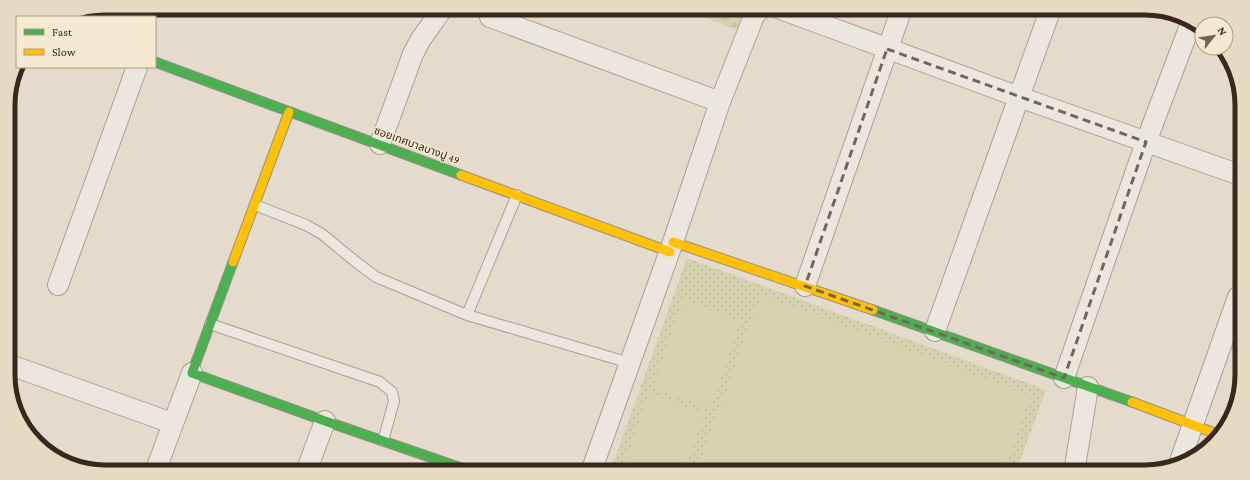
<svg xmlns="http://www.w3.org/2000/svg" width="1250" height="480" font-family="'Crimson Pro','Noto Sans Thai',serif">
<defs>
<pattern id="grass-dots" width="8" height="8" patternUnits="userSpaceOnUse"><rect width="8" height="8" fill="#d5d3ae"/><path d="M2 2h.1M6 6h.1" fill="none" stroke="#b8b595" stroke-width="1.8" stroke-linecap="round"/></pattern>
<pattern id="wetland-marsh" width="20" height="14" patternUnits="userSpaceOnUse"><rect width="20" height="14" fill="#d5d3ae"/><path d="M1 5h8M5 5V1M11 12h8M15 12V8" fill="none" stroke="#b8b595"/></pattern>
</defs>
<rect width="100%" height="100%" fill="#e4dbcc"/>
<path fill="url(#grass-dots)" d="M687 258 1046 390 1016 472H610Z"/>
<path fill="url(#wetland-marsh)" d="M681 8H744L737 30Z"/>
<path fill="#d5d3ae" d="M761 295 1031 396 1003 472H696Z
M684 300 741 321 709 409 652 387Z
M650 393 705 414 683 472H620Z"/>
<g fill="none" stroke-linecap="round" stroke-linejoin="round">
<defs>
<path id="lane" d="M255 205 306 225 322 234 356 262 376 277 467 315 630 363
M467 315 517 195
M210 324 380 382 392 392 394 401 383 441"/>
<path id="street" d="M778 8 1019 97 1240 175
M490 17 720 102
M380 144 413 54 421 39 443 8
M58 285 137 67
M805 286 902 8
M935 331 1051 8
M10 365 172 423
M1064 378 1146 142 1191 23
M1180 461 1238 297
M155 472 192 373
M306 472 325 421
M591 472 673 242 720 102 754 16 759 10 763 8
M1074 472 1088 387"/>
<path id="fast" d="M155 62 461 175
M233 262 192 373 325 421 473 472
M873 310 1132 402"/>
<path id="slow" d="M461 175 670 252
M673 242 873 310
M233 262 289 112
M1132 402 1217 434"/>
</defs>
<use href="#lane" stroke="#a9a095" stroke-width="12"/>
<use href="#street" stroke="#a9a095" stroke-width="22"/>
<use href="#fast" stroke="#999085" stroke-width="11"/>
<use href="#slow" stroke="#999085" stroke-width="11"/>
<use href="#lane" stroke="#ece7de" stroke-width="10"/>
<use href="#street" stroke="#ece7de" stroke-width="20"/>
<use href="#fast" stroke="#4caf50" stroke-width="9"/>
<use href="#slow" stroke="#ffc107" stroke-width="9"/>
</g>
<path fill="none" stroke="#74675a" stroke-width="3" stroke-dasharray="8 5" stroke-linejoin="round" d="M887 49 1146 142 1064 378 805 286Z"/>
<g text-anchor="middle" stroke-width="3" stroke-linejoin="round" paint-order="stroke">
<g font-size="11" fill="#38281d" stroke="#f6e9d1">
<text transform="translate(417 145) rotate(20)" y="4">ซอยเทศบาลบางปู 49</text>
</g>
</g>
<path d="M0 0H1250V480H0ZM105 15H1145A90 90 0 0 1 1235 105V375A90 90 0 0 1 1145 465H105A90 90 0 0 1 15 375V105A90 90 0 0 1 105 15Z" fill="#e7dac3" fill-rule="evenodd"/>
<path fill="none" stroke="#38281d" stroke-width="5" d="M105 15H1145A90 90 0 0 1 1235 105V375A90 90 0 0 1 1145 465H105A90 90 0 0 1 15 375V105A90 90 0 0 1 105 15Z"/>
<rect x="16" y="16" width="140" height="52" fill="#f6e9d1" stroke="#aa9c89"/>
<rect x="24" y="29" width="20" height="6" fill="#4caf50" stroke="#aa9c89"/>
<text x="52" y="36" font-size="12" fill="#38281d">Fast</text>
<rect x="24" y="49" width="20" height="6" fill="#ffc107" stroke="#aa9c89"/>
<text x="52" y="56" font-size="12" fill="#38281d">Slow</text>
<g transform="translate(1214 36) rotate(60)"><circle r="19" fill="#f6e9d1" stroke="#aa9c89"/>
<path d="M0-3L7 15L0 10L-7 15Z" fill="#74675a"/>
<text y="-6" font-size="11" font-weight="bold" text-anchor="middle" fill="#38281d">N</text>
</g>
</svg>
